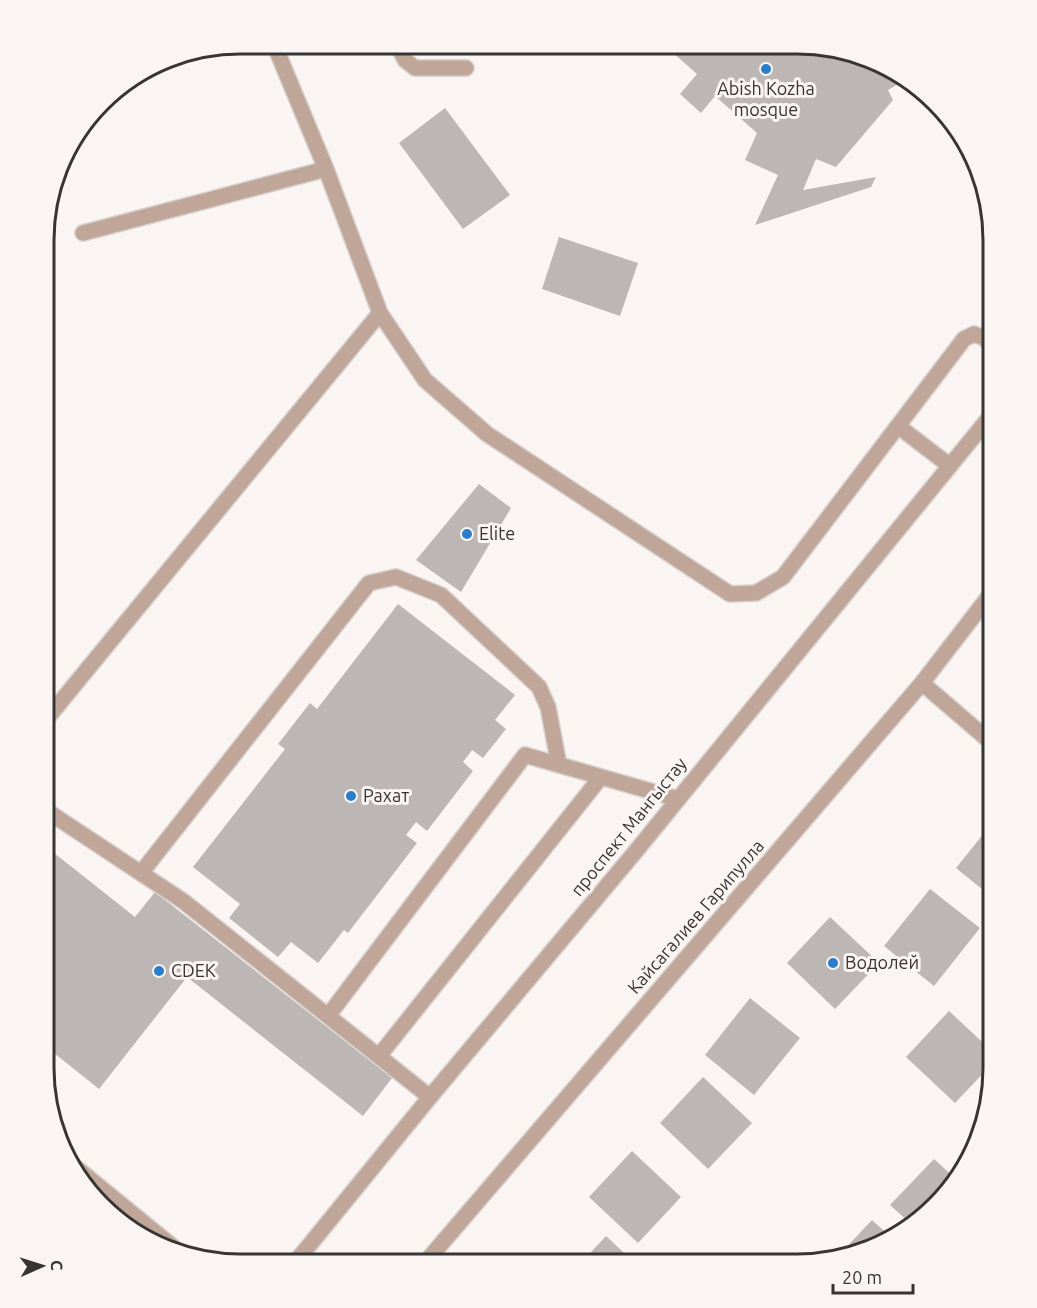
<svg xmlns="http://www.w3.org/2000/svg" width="1037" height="1308" font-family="Ubuntu,sans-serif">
<rect width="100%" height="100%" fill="#faf5f2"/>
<path fill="#bcb7b4" d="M664 45H823L907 77 908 78 888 90 893 100 836 167 816 159 803 190 876 177 871 187 755 225 778 175 745 160 757 133 715 96 701 113 680 94 697 74Z
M445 108 510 195 463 229 399 143Z
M559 237 638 263 620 316 542 289Z
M479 484 511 508 461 592 416 560Z
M398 604 515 695 495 720 506 729 483 758 472 750 463 762 473 771 427 831 416 822 406 835 417 843 348 933 344 930 318 963 291 942 278 957 229 918 240 904 193 867 285 749 278 744 310 703 317 709Z
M993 822V898L956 868Z
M44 845 135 917 155 892 392 1078 363 1116 187 977 99 1089 44 1045Z
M930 889 980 928 934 986 884 946Z
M830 917 879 963 835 1009 787 963Z
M750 998 800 1038 754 1095 705 1055Z
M949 1011 993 1052V1063L955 1103 906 1057Z
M703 1077 752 1123 708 1169 660 1123Z
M632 1151 681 1197 638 1243 589 1197Z
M934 1159 957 1180 911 1224 890 1205Z
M872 1220 893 1239 839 1255Z
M606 1236 636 1264H580Z"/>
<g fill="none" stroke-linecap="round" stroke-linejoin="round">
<defs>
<path id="service" d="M274 44 326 169 380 313 425 380 487 434 730 594 756 593 783 577 964 339 974 334 984 338 993 346
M397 44 405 60 415 68H466
M83 233 326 169
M898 426 950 466
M44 722 380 313
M44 809 183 901 430 1097
M141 873 369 583 396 577 441 595 539 687 548 707 559 765
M328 1016 525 755 678 799
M379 1056 601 777
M68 1161 172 1246"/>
<path id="minor" d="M922 683 993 744
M424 1264 922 683 993 591"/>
<path id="tertiary" d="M294 1264 430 1097 636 851 993 413"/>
</defs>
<use href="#service" stroke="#d7d2d0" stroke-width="18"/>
<use href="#minor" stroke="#d7d2d0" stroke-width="18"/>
<use href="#tertiary" stroke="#d7d2d0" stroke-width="18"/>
<use href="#service" stroke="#bfa699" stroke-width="15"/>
<use href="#minor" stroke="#bfa699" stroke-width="15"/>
<use href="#tertiary" stroke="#bfa699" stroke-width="15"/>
</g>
<g fill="#2a7dcb" stroke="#faf5f2" stroke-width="2">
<circle cx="766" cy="69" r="6"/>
<circle cx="467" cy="534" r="6"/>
<circle cx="351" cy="796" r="6"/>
<circle cx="833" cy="963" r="6"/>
<circle cx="159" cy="971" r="6"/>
</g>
<g text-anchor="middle" stroke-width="6" stroke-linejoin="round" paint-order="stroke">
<g font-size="18" fill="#373534" stroke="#faf5f2" text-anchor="start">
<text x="766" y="95" text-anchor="middle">Abish Kozha<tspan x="766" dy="21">mosque</tspan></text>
<text x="479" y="540">Elite</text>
<text x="363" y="802">Рахат</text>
<text x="845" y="969">Водолей</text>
<text x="171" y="977">CDEK</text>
</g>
<g font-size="18" fill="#373534" stroke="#faf5f2">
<text transform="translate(629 827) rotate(-51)" y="6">проспект Мангыстау</text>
<text transform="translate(696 917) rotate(-49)" y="6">Кайсагалиев Гарипулла</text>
</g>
</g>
<path d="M0 0H1037V1308H0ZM240 54H797A186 186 0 0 1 983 240V1068A186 186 0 0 1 797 1254H240A186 186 0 0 1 54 1068V240A186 186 0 0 1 240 54Z" fill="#faf5f2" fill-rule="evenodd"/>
<path fill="none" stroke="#373534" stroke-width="3" d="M240 54H797A186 186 0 0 1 983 240V1068A186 186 0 0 1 797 1254H240A186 186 0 0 1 54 1068V240A186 186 0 0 1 240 54Z"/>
<g transform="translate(42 1266) rotate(87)" stroke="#faf5f2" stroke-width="4.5" paint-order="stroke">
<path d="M0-4.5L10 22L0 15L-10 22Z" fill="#373534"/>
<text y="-9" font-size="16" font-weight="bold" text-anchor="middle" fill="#373534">С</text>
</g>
<path d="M833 1284v9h80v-9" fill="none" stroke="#373534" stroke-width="3"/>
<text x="842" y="1284" font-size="18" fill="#373534" stroke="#faf5f2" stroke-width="4.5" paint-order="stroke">20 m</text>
</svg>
